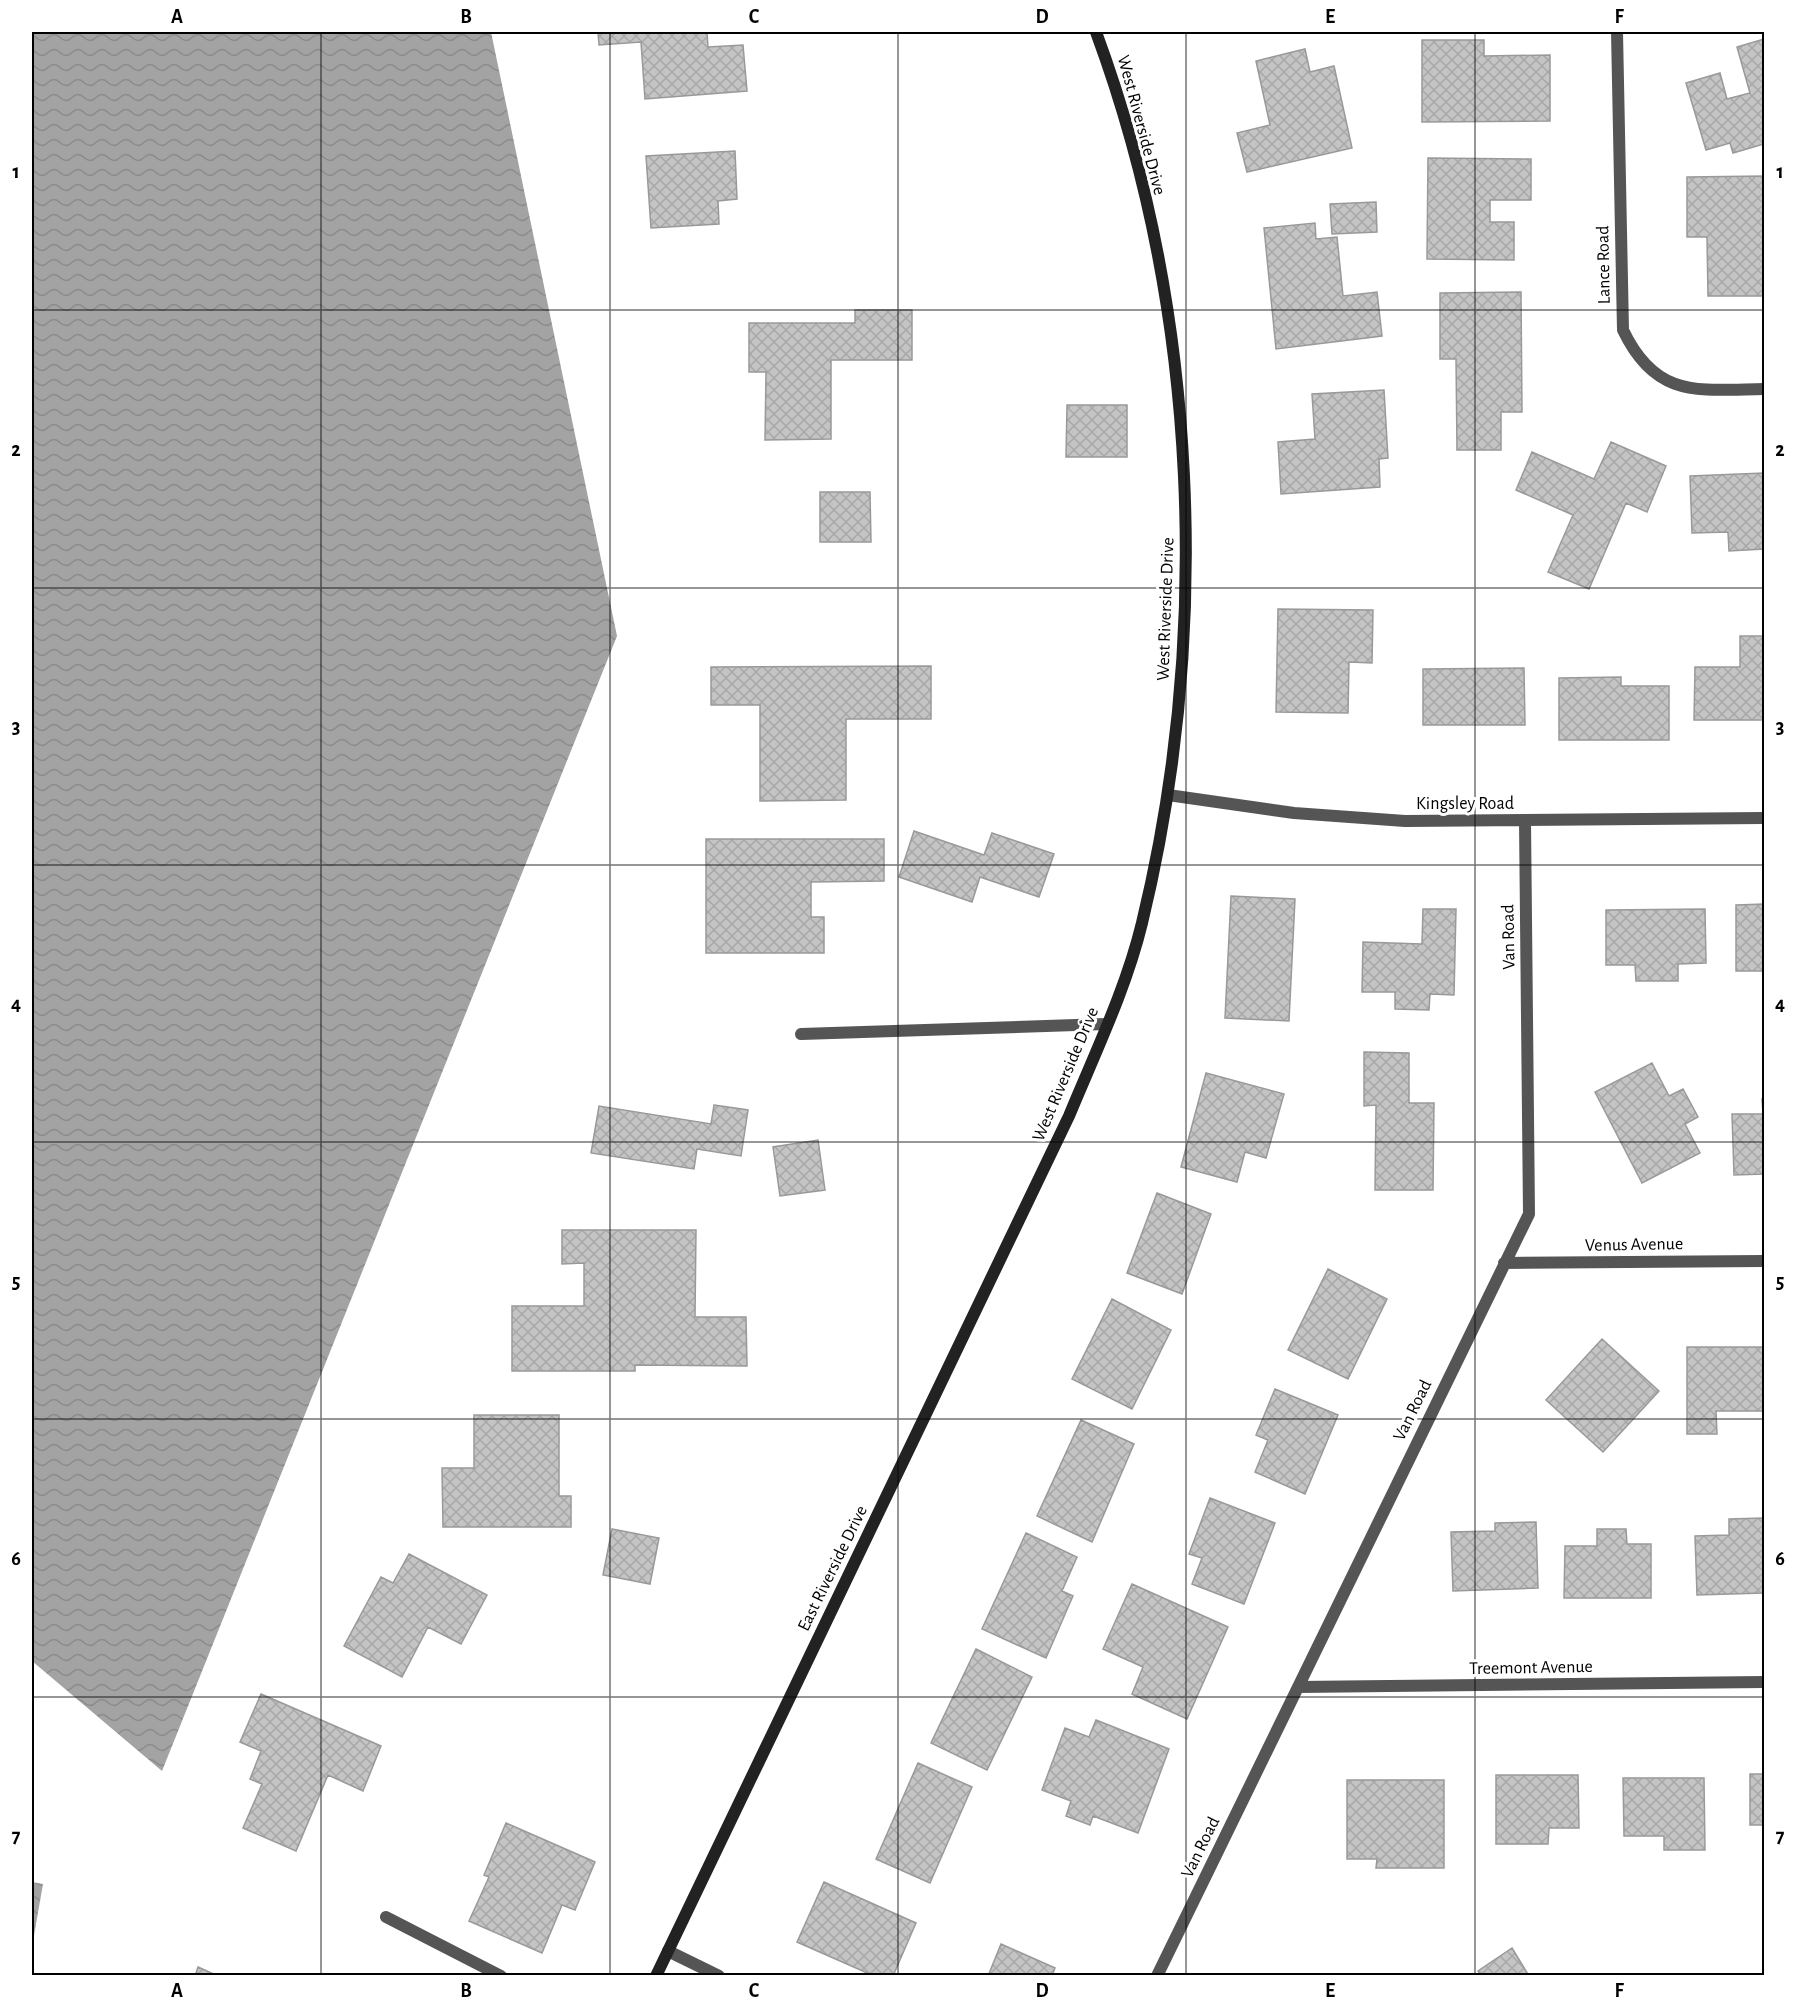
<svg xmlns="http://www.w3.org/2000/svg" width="1796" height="2007" font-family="'Alegreya Sans',sans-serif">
<defs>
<pattern id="water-waves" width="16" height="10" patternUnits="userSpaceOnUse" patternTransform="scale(1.5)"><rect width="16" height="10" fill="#a3a3a3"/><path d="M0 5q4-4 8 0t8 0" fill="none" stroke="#8b8b8b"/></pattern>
<pattern id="building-cross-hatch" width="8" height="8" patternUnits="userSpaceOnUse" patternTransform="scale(1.5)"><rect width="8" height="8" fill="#c4c4c4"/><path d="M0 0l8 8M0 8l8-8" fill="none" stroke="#a7a7a7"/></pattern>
</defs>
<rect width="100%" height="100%" fill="#fff"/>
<path fill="url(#water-waves)" d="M32 32H491L617 636 162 1771 32 1661Z
M32 1882 43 1884 32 1947Z"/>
<path fill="url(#building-cross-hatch)" stroke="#999" stroke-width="1.5" d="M598 32H707L708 47 743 45 747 91 645 99 641 42 599 45Z
M1764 39V144L1733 153 1730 143 1706 150 1686 83 1720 73 1727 99 1750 93 1737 47Z
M1422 40H1484V56L1550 55V121L1422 122Z
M1305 49 1310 72 1334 66 1352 148 1247 172 1237 133 1270 125 1256 61Z
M735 151 737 199 718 201 719 224 651 228 646 156Z
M1428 158 1531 159V200H1490V222H1514V260L1427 259Z
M1764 176V296H1708L1707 237H1687V177Z
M1376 202 1377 232 1332 234 1330 204Z
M1315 223 1316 239 1337 237 1343 296 1377 292 1382 336 1276 349 1264 228Z
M1521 292 1522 412H1501V450H1457L1456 359H1440V293Z
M855 310H912V360H831V439L765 440 766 372H749V323H855Z
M1384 390 1388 458 1379 459 1380 487 1281 494 1278 442 1315 439 1312 394Z
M1067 405H1127V457H1066Z
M1611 442 1666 466 1647 512 1626 503 1589 589 1548 572 1573 515 1516 490 1532 452 1594 479Z
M1764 473V549L1729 551 1728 532 1692 533 1690 476Z
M820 492H870L871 542H820Z
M1278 609 1373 610 1372 663 1349 662 1348 713 1276 712Z
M1740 636H1764V720H1694L1695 667H1740Z
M931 666V719H846V800L760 801V705H711V667Z
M1524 668 1525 725H1423V669Z
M1621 677V686H1669V740H1559V678Z
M914 831 984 855 992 833 1054 854 1039 897 980 877 972 902 899 877Z
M706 839H884V881L811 882V917H824V953H706Z
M1231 896 1295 899 1289 1021 1225 1018Z
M1764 904V971H1736V905Z
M1423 909H1456L1454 995 1430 994 1429 1010 1395 1009V992H1362L1363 942 1422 944Z
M1705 909 1706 963 1678 964V981H1636L1635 965H1606V910Z
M1364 1052 1409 1053V1103H1434L1433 1190H1375L1376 1105 1364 1106Z
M1652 1063 1669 1096 1683 1089 1698 1117 1685 1124 1700 1153 1642 1183 1595 1092Z
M1206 1073 1284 1094 1266 1158 1245 1152 1237 1182 1181 1167Z
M1762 1099H1764V1174L1734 1175 1732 1114H1763Z
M714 1105 748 1110 741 1156 697 1149 694 1169 591 1153 599 1106 711 1124Z
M818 1140 825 1190 780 1196 773 1147Z
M1157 1193 1211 1214 1182 1294 1127 1273Z
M562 1230H696L695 1317H746L747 1366 635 1365V1371H512V1306H584V1263L562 1264Z
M1328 1269 1387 1299 1348 1379 1288 1350Z
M1112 1299 1171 1330 1132 1409 1072 1379Z
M1602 1339 1659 1391 1603 1452 1546 1400Z
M1687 1347H1764V1411H1716L1717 1434H1687Z
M1275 1389 1338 1415 1305 1494 1255 1472 1268 1440 1256 1435Z
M474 1415H559V1496H571V1527H443L442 1468H474Z
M1081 1420 1134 1444 1092 1542 1037 1516Z
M1210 1498 1275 1523 1244 1604 1192 1584 1202 1558 1189 1554Z
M1764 1518V1593L1697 1595 1695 1536 1729 1535V1519Z
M1536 1522 1538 1588 1453 1591 1451 1532 1495 1531V1523Z
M612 1529 659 1538 650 1584 603 1575Z
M1597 1529H1626L1627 1544H1651V1598H1564L1565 1546H1597Z
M1026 1533 1077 1557 1062 1591 1073 1596 1046 1658 982 1629Z
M409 1554 487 1595 461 1644 428 1627 402 1677 344 1646 381 1577 393 1583Z
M1132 1584 1228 1627 1187 1719 1132 1694 1143 1667 1103 1649Z
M976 1649 1032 1677 987 1770 931 1743Z
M261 1694 381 1746 363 1791 328 1775 296 1851 243 1828 262 1784 250 1779 261 1751 240 1742Z
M1096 1720 1169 1749 1138 1833 1093 1816 1090 1825 1066 1816 1071 1801 1042 1790 1065 1728 1089 1737Z
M918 1763 972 1787 930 1883 876 1859Z
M1750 1774H1764V1825H1750Z
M1496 1775H1578L1579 1828H1549L1548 1844H1496Z
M1623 1778H1704L1705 1850H1664V1836H1624Z
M1347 1780H1444V1868H1376L1377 1859H1347Z
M506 1823 595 1862 575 1910 562 1905 542 1953 469 1921 489 1877 484 1875Z
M824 1882 916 1923 893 1976H874L797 1942Z
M1001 1944 1055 1968 1052 1976H988Z
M1512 1948 1529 1976H1481L1478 1971Z
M198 1967 218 1976H195Z"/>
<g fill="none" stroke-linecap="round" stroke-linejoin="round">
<path stroke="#555" stroke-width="12" d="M801 1034 1106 1024
M386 1917 501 1976"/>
<path stroke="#555" stroke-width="12" d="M1617 32 1623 330C1656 399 1698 390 1764 389
M1168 795 1294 813 1405 821 1764 818
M1504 1263 1764 1261
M1298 1687 1764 1682
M668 1951 719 1976
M1157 1976 1529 1214 1525 821"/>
<path stroke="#222" stroke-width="12" d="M656 1976 1069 1116C1095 1053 1126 989 1142 923 1212 634 1199 311 1096 32"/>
</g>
<path fill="none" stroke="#000" stroke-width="1.5" stroke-opacity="0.55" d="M321 32V1976M610 32V1976M898 32V1976M1186 32V1976M1475 32V1976M32 310H1764M32 588H1764M32 865H1764M32 1142H1764M32 1419H1764M32 1697H1764"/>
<g text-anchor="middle" stroke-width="6" stroke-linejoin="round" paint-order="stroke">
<g font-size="18" fill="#000" stroke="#fff">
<text transform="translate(1142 125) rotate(75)" y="6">West Riverside Drive</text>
<text transform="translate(1603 265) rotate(-91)" y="6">Lance Road</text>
<text transform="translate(1165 609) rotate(-88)" y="6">West Riverside Drive</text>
<text x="1465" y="809">Kingsley Road</text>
<text transform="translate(1508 937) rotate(-91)" y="6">Van Road</text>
<text transform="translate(1065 1074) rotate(-67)" y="6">West Riverside Drive</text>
<text transform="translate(1634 1244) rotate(-1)" y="6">Venus Avenue</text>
<text transform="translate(1412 1410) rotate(-64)" y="6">Van Road</text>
<text transform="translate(832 1568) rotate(-64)" y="6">East Riverside Drive</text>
<text transform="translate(1531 1667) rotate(-1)" y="6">Treemont Avenue</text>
<text transform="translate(1200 1847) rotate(-64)" y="6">Van Road</text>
</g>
</g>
<rect width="1796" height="2007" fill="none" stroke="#ffffff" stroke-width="66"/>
<rect x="33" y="33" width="1730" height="1941" fill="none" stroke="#000" stroke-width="2"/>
<g font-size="20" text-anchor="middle" font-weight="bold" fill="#000">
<text x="177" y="23">A</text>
<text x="466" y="23">B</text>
<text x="754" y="23">C</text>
<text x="1042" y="23">D</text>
<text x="1330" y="23">E</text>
<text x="1619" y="23">F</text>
<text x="16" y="178">1</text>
<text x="1780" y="178">1</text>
<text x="16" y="456">2</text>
<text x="1780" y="456">2</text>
<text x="16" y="733">3</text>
<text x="1780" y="733">3</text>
<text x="16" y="1010">4</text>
<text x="1780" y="1010">4</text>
<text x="16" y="1288">5</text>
<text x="1780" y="1288">5</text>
<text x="16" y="1565">6</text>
<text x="1780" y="1565">6</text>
<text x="16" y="1842">7</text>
<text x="1780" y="1842">7</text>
<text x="177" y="1997">A</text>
<text x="466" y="1997">B</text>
<text x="754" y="1997">C</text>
<text x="1042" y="1997">D</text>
<text x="1330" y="1997">E</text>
<text x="1619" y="1997">F</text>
</g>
</svg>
